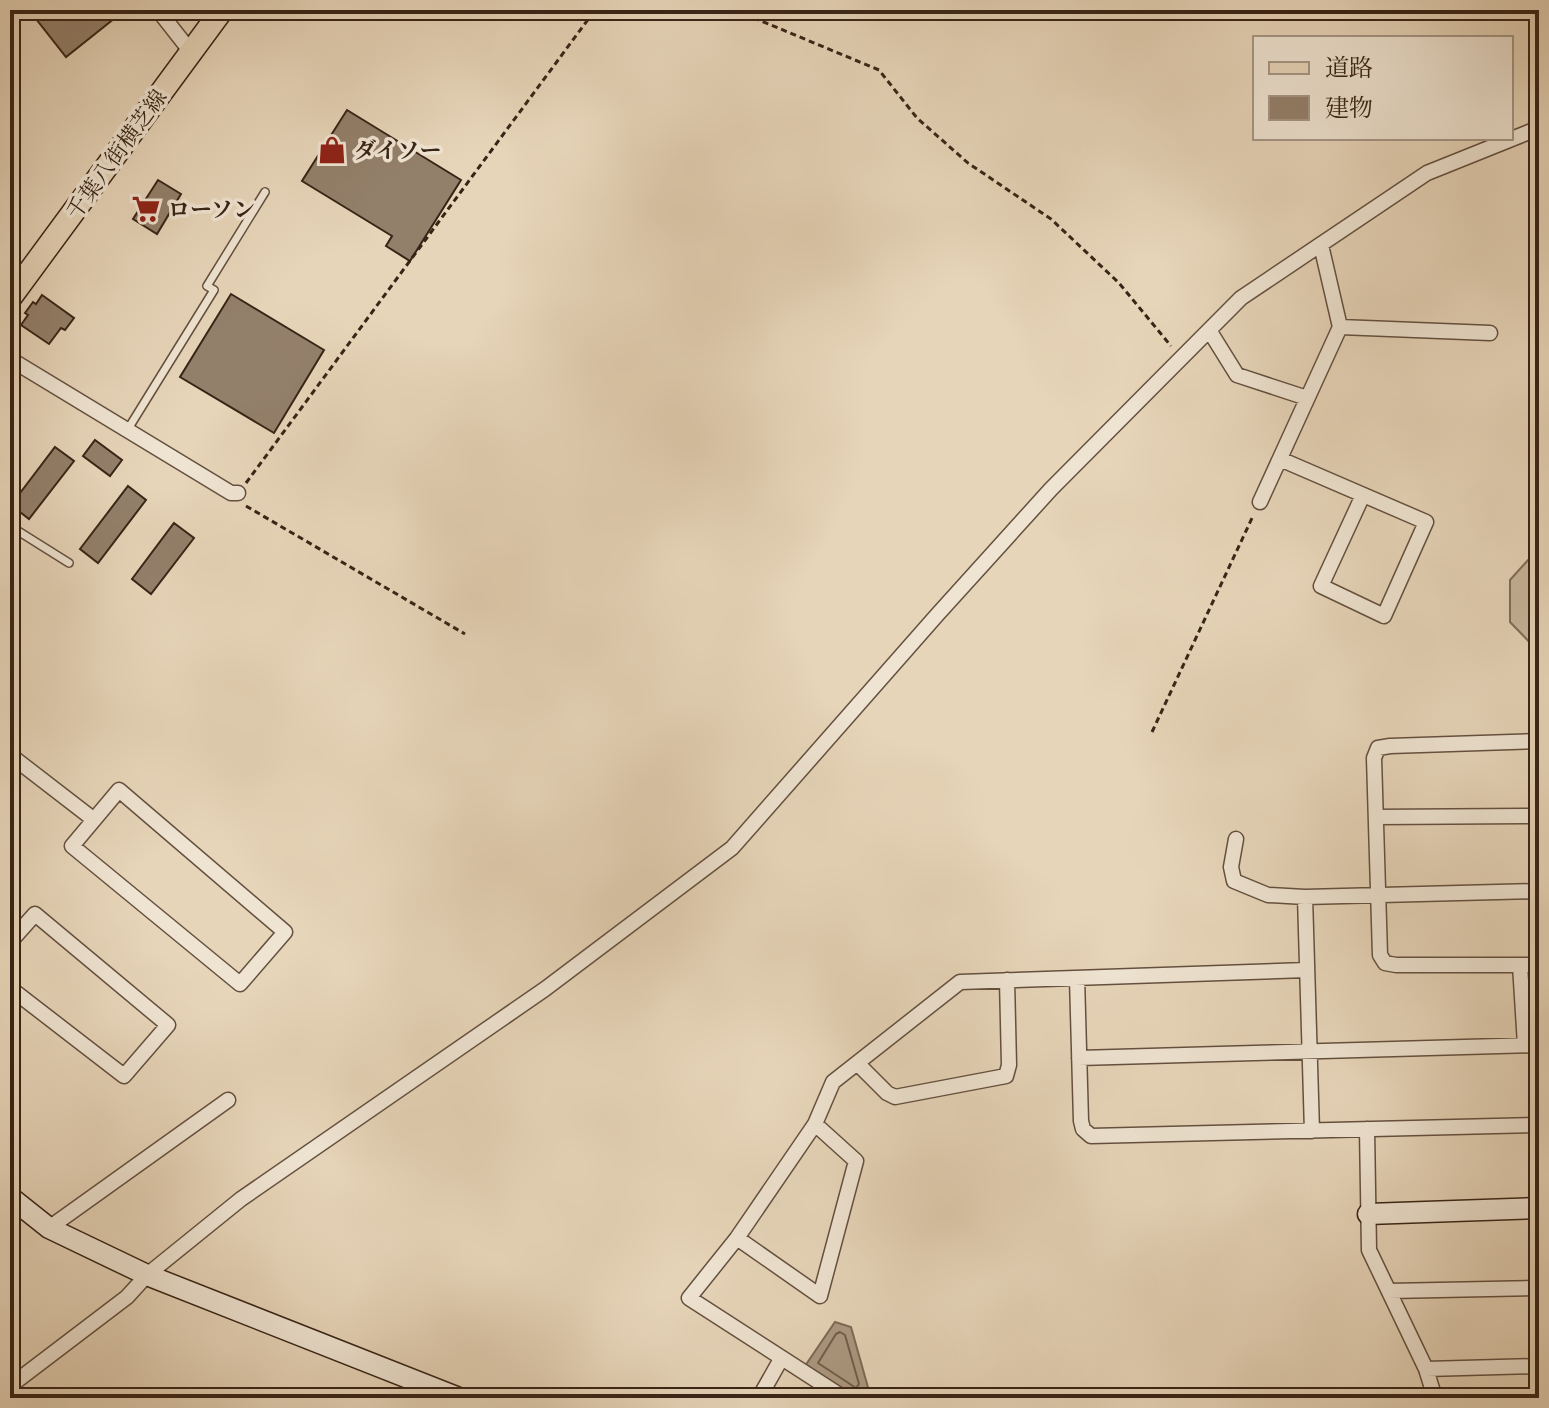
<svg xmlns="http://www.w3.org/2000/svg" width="1549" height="1408" font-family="Alegreya,'Noto Serif JP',serif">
<rect width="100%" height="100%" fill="#e7d5b9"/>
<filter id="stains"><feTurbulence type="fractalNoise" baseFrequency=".0025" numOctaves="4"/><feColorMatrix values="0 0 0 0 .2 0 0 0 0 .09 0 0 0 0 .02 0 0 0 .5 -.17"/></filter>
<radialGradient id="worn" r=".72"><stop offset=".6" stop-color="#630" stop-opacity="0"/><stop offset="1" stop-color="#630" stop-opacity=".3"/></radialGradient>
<path fill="#c9b79d" stroke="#806e5a" stroke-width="2" d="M1539 548V652L1510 622V580Z"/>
<path fill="#ac9982" stroke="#7e6a57" stroke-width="2" d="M835 1322 851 1327 871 1398H854L805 1366Z"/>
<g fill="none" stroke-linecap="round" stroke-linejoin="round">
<path stroke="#725e4c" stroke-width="2" d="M840 1332 845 1335 859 1384 856 1388 818 1363 836 1334Z"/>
</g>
<path fill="#93806b" stroke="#382416" stroke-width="2" d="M29 10H125L66 57Z
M347 110 461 180 410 261 386 246 392 236 302 181Z
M158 180 181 194 157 234 133 219Z
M231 294 324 350 274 433 180 377Z
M42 295 74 318 65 330 61 328 49 344 21 325 28 315 25 313 33 302 36 304Z
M95 440 122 460 110 476 83 456Z
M55 447 74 461 29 519 11 505Z
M128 486 146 500 98 563 80 549Z
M174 523 194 538 151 594 132 579Z"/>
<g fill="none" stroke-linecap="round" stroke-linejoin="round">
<defs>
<path id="lane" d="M128 429 214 290 207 286 265 192
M10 526 69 563"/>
<path id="street" d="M158 10 191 52
M1340 327 1490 333
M1209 330 1237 375 1307 398
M10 359 231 493H238
M1280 459 1426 522 1384 616 1321 586 1363 495
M1260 502 1340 327 1321 245
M1539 741 1390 746 1378 748 1374 758 1380 955 1385 963 1396 965H1539
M10 755 93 819
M119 790 285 932 240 984 72 846Z
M1376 817 1539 816
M1236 839 1231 867 1234 881 1268 895 1305 897 1539 891
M1305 897 1312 1131
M10 942 35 914 168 1025 124 1076 10 988
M1520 965 1525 1045
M1077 978 1081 1121 1083 1129 1091 1136 1539 1125
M1079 1058 1539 1045
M857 1063 887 1093 895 1097 1006 1076 1009 1065 1007 980
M1367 1129 1369 1250 1426 1369 1435 1398
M49 1228 228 1100
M737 1238 820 1296 856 1161 815 1124
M1389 1291 1539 1288
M1426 1369 1539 1366
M10 1386 127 1297 147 1275 241 1199 545 989 732 848 937 615 1051 489 1241 298 1427 173 1539 128
M759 1398 781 1359
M844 1398 689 1298 737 1238 815 1124 833 1082 960 982 1307 970"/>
<path id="secondary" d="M10 1197 49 1228 147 1275 459 1398
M1368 1214 1539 1208"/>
<path id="primary" d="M10 298 222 10"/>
</defs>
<use href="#lane" stroke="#64503f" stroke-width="10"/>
<use href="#street" stroke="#64503f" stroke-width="17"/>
<use href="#secondary" stroke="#382416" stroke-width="23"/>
<use href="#primary" stroke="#382416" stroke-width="25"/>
<path stroke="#382416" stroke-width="3" stroke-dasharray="6 4" stroke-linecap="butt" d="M735 10 879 70 917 118 968 163 1051 219 1119 283 1171 346
M246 483 595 10
M246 506 465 634
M1152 732 1253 516"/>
<use href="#lane" stroke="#efe4d2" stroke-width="7"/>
<use href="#street" stroke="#efe4d2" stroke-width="14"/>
<use href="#secondary" stroke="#efe4d2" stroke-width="20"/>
<use href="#primary" stroke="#e7d5b9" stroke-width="22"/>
</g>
<defs>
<symbol id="shop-bare" viewBox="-9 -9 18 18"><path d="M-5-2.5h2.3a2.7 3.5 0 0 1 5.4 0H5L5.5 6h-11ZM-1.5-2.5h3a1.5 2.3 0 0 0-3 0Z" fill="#8f2418" stroke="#efe4d2" stroke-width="2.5" paint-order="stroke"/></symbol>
<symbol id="supermarket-bare" viewBox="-9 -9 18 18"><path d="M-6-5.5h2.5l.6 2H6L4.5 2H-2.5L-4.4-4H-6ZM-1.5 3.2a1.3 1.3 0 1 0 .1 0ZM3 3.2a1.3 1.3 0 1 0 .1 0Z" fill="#8f2418" stroke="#efe4d2" stroke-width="2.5" paint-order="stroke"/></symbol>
</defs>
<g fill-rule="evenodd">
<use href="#shop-bare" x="312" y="130" width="40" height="40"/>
<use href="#supermarket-bare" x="126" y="189" width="40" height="40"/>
</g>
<g text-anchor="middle" stroke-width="7" stroke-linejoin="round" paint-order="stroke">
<g font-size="22" font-weight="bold" fill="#382416" stroke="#efe4d2" text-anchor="start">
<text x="354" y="158">ダイソー</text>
<text x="168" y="217">ローソン</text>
</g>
<g font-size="22" fill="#382416" stroke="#efe4d2">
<text transform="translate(116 154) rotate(-54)" y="8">千葉八街横芝線</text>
</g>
</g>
<rect width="1549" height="1408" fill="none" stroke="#e7d5b9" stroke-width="40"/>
<rect x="12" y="12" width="1525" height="1384" fill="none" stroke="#382416" stroke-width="4"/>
<rect x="20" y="20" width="1509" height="1368" fill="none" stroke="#382416" stroke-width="2"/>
<rect x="1253" y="36" width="260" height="104" fill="#efe4d2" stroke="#a69787" stroke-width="2"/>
<rect x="1269" y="62" width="40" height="12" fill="#e7d5b9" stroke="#a69787" stroke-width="2"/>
<text x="1325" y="76" font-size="24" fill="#382416">道路</text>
<rect x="1269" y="96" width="40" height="24" fill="#93806b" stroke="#a69787" stroke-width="2"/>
<text x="1325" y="116" font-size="24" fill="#382416">建物</text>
<rect width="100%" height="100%" filter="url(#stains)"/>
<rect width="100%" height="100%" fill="url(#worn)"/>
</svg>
